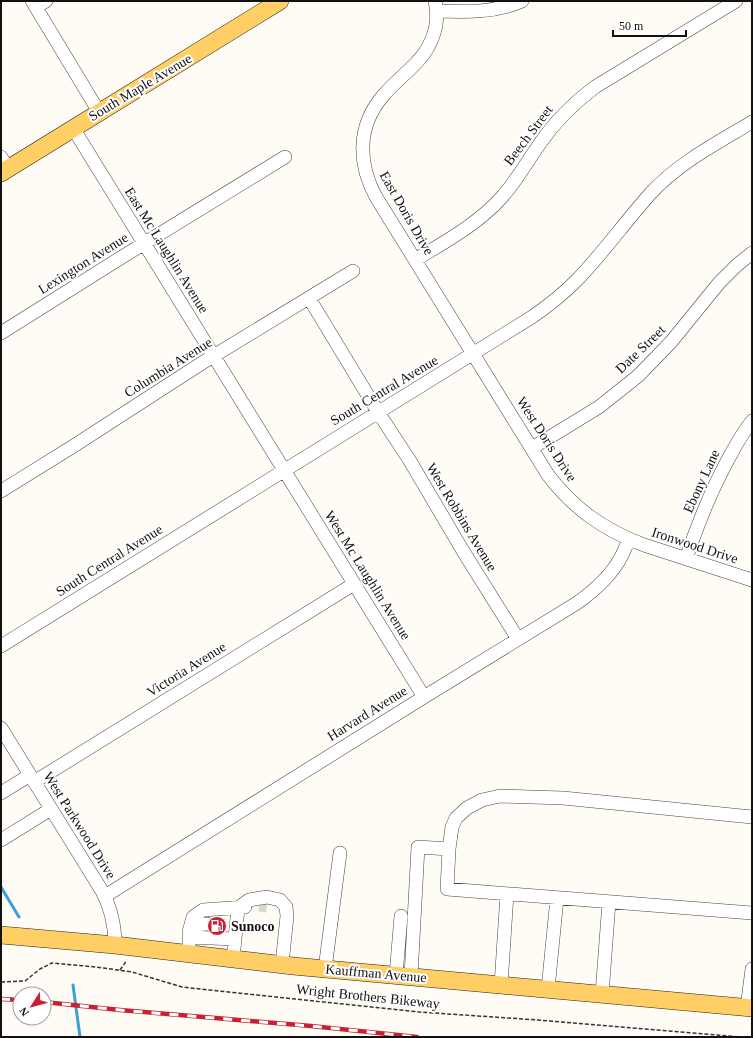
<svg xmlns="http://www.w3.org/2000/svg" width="753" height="1038" font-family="'Times New Roman',serif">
<rect width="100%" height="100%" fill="#fffcf5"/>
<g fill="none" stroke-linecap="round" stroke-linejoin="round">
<path stroke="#39a1d5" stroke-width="3" d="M1 887 19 917
M73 985 80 1037"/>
<path stroke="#dbd9d3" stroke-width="13" stroke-dasharray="13 6" stroke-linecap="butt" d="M259 905 267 906
M207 924 226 926"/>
<defs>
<path id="minor" d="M32 1 99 112
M435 1C437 9 437 17 436 25 429 62 403 71 382 97 357 127 358 164 376 197L548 475C574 509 604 530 644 545L752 580
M36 7 46 1
M437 11C466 12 494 13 522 1
M73 128 424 697
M1 157 8 169
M415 260C446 241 478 224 502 197 517 180 528 160 541 142 556 120 574 103 595 87L736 1
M309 298 378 412 410 461 463 551 518 639
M1 333 122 257 285 157
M532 448 599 407 638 376 671 342 719 283 737 265 752 253
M1 491 72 447 202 363 353 271
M686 559C698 523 712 488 731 454 737 443 744 431 752 421
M1 646 532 317C548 306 563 294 577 280 603 253 625 222 650 194 678 163 717 143 752 122
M1 728 102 891C111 908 115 925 115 945
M34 782 354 584
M1 793 30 775
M1 840 51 809
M449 849 452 827 456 818 467 808 482 800 500 796 563 798 752 817
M105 896 424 697 577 603C594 591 611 576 621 557 624 552 626 545 629 540
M191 925 207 924
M189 937 234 939
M189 954V932L193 917 203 910 245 907
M233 959 238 908 249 900 267 897 280 900 286 907 287 916 282 964
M325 969 340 853
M396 975 401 916
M411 976 418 847 449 849 447 889 752 913
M501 985 507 894
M548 989 557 898
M602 994 609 902
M747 1008 752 969"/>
<path id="major" d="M1 173 280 1
M1 935 115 945 293 966 752 1008"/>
</defs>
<use href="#minor" stroke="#444" stroke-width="14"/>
<use href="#major" stroke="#222" stroke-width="18"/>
<path stroke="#333" stroke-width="1.5" stroke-dasharray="4 2" stroke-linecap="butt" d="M120 970 127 960
M1 982 25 981 40 969 52 963 96 967 132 972 182 987 209 990 419 1012 538 1020 740 1037"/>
<use href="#minor" stroke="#fff" stroke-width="13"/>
<use href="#major" stroke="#ffcf65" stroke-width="17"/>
<defs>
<path id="rail" d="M1 999 20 1000
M44 1002 120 1010 311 1026 417 1037"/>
</defs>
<use href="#rail" stroke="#ca1f33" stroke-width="4.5"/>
<use href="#rail" stroke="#fff" stroke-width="3" stroke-dasharray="9" stroke-linecap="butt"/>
</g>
<defs>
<symbol id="fuel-disc" viewBox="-11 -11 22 22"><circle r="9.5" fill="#ca1f33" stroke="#fff"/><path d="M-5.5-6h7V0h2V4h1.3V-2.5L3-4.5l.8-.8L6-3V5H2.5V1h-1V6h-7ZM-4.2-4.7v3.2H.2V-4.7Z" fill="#fff"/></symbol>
</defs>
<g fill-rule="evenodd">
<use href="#fuel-disc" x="206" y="915" width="22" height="22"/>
</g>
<g text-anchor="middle" stroke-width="4" stroke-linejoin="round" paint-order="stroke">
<g font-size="14" fill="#111" stroke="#fff">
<text transform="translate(140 87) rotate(-31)" y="5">South Maple Avenue</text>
<text transform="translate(528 135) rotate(-53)" y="5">Beech Street</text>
<text transform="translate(407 213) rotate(60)" y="5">East Doris Drive</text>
<text transform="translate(167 250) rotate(58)" y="5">East Mc Laughlin Avenue</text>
<text transform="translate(83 263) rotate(-32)" y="5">Lexington Avenue</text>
<text transform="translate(640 349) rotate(-44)" y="5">Date Street</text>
<text transform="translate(168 367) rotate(-32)" y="5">Columbia Avenue</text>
<text transform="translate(384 390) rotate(-31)" y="5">South Central Avenue</text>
<text transform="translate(547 439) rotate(57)" y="5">West Doris Drive</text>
<text transform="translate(701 481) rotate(-65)" y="5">Ebony Lane</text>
<text transform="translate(462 517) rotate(59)" y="5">West Robbins Avenue</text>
<text transform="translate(695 545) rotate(18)" y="5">Ironwood Drive</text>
<text transform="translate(109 560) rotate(-32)" y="5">South Central Avenue</text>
<text transform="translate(368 575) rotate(58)" y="5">West Mc Laughlin Avenue</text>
<text transform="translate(186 669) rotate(-32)" y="5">Victoria Avenue</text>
<text transform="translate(367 713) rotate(-32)" y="5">Harvard Avenue</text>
<text transform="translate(80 825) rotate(58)" y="5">West Parkwood Drive</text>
<text transform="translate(376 973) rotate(5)" y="5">Kauffman Avenue</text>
<text transform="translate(368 996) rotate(6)" y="5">Wright Brothers Bikeway</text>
</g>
<g font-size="14" font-weight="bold" fill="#111" stroke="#fff" text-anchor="start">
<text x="231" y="931">Sunoco</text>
</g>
</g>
<rect width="753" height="1038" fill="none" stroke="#111111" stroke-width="4"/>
<g transform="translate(32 1006) rotate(234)"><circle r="19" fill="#ffffff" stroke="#a0a0a0"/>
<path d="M0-3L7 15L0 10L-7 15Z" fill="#ca1f33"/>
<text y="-6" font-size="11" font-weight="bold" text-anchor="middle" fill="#111111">N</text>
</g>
<path d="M613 30v6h73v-6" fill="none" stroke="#111111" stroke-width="2"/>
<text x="619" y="30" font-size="12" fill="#111111" stroke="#ffffff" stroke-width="3" paint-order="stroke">50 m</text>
</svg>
